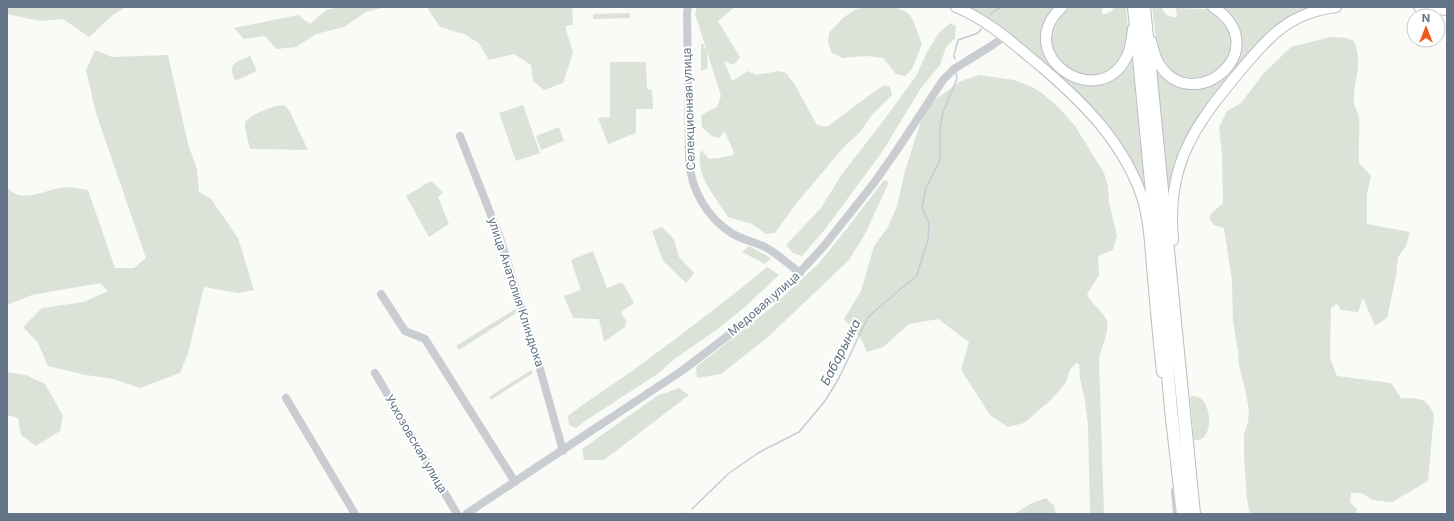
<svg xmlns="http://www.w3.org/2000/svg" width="1454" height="521" font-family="Inter,sans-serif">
<rect width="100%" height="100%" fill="#fafaf7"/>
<path fill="#dbe2d8" d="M7 7H126L114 14 89 37 63 19 40 21 7 14Z
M340 7H386L366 12 344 27 316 34 296 47 276 49 265 36 244 39 234 28 298 15 310 24 326 10Z
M429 7H572L573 25 565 26 573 53 563 83 544 90 533 81 531 65 514 54 489 60 479 43 464 34 440 27 428 9Z
M697 7H735L718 21 740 57 734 65 724 61 732 81 748 71 756 75 779 71 786 73 795 85 817 125 827 127 875 91 885 85 890 87 892 95 872 115 860 132 843 148 795 205 775 233 766 234 752 224 728 217C716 198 694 174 701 150L709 159 719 158 734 155C733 146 727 140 725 131L719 138 712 136 702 127 701 115 717 107 721 96 707 52 708 68 701 71V44H703L707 51 695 14Z
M866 7C878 7 904 4 911 17 916 25 918 35 922 44L912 69 905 76 896 74 883 58 867 56 843 58 832 53 828 43 829 33 843 18 856 9Z
M968 7H1055C1044 19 1039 36 1044 52 1046 58 1051 64 1052 70L1000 26Z
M1071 7H1102V15L1110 12 1115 7H1126C1127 20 1130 37 1125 50 1124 53 1121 57 1119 60 1091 98 1033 56 1057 22 1061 16 1064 11 1071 7Z
M1152 7H1162C1164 14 1169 18 1177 17L1176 8 1207 9 1212 12 1228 28 1231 40 1230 53 1225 64 1208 77 1192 79 1186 78 1176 75 1164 64 1156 40Z
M1222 7H1316L1241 65H1238L1234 70 1232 69C1246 47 1242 23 1222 7Z
M630 13V18L593 19V14Z
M950 23 956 26 955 38 946 47 940 65 921 88 882 152 826 228 802 256 793 253 786 245 821 208 842 174 881 124 916 76 927 52 938 34Z
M1330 37 1347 38 1354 41C1364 66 1353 79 1354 102 1354 108 1359 113 1359 119 1360 134 1358 148 1359 163L1371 176 1367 194V224L1410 232 1406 246 1398 257 1396 276 1387 318 1375 326 1363 298 1358 312 1341 310 1337 303 1331 308 1330 358 1337 376 1391 383 1401 398C1419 399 1426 396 1434 415L1428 481 1392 502 1372 500 1362 493H1351L1350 502 1357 509 1356 514H1250L1247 500 1244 456V435L1248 422 1249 410 1245 389 1239 365 1238 351 1233 321 1232 280 1224 228 1214 225 1209 219 1211 214 1223 203 1222 154 1219 127 1227 111 1241 103 1264 73 1291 47Z
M95 50 112 57 168 55 188 144 197 169 199 192 211 199 238 238 254 290 238 293 204 287 188 353 180 373 140 388 114 379 86 375 48 366 38 343 23 327 42 308 84 302 108 291 100 283 32 295 7 305V188C23 204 42 191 60 188 68 186 79 189 88 190L115 268H134L146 258 96 113 86 70Z
M250 56 257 71 235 81C227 63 236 62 250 56Z
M1131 58 1132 59 1145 192 1070 86V84L1064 79C1069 80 1074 84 1079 85 1100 89 1124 80 1131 58Z
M610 62H646L647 89 652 90 653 109H636V133L608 144 598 118 610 117Z
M1156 69 1168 80 1198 88 1212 85 1226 76 1227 78 1222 84V87L1198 117 1188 135 1174 166 1170 183 1168 185Z
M979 75 1014 80 1032 87 1043 94 1059 108 1075 126 1104 173 1108 186 1109 202 1117 236 1113 250 1098 256 1099 275 1087 294C1091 304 1101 309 1106 319 1111 330 1101 347 1099 359L1104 514H1090L1088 425 1085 401 1080 378 1079 364 1076 363 1070 370 1066 382 1051 400 1024 423 1008 427 990 415 961 370 969 342 938 319 909 324 883 347 867 352 860 337 844 319 861 291 874 246 888 227 897 206 905 171 919 127 925 112 933 101 961 81Z
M284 105 289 110 308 150 250 149 245 128V122C254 113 272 106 284 105Z
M523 105 540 153 516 161 499 113Z
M559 127 564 141 541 150 536 136Z
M884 180 889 182 865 234 849 260 767 338 721 374 697 378 696 367 772 307 819 263 849 226Z
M431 181 443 192 438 197 449 224 429 237 406 196Z
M662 227 674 239 679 257 694 273 686 283 663 261 652 231Z
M749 246 771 258 765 264 742 252Z
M593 251 607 288 622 282 634 303 621 312 626 321 625 327 604 342 599 319 573 318 564 296 581 290 571 260Z
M767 267 779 275 746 306 719 328 673 360 659 373 585 421 576 428 569 425 568 416C592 397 619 381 643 363 685 332 727 300 767 267Z
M515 309 518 312 459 350 456 346Z
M531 370 533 373 491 400 489 397Z
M7 372 26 375 45 384 63 416 60 431 36 446 21 435 18 418 7 415Z
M679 388 689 395 604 460H584L582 449 657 396Z
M1192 396C1214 394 1215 445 1194 440L1190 398Z
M1046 498 1054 506 1056 514H1017L1016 513 1030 504Z"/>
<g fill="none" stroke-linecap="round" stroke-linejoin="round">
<path stroke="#c3cdd3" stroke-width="1.5" d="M990 15 994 11 1002 7
M955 59 954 55 958 40 978 33 981 29
M692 509 728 474 758 453 799 432 825 401 839 378 868 317 917 275 928 240 929 223 922 207 926 188 940 160V129L943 112 957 79 956 73
M686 514V513"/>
<defs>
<path id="major" d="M956 7C990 21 1016 46 1044 69 1086 105 1124 144 1142 197 1149 219 1150 243 1152 266 1155 301 1158 337 1162 372
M1062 7C1010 54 1099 115 1127 56 1131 48 1132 38 1133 29
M1419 7 1447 10
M1151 41C1153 49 1155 57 1159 64 1194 119 1277 48 1213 7
M1173 240C1166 165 1194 126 1240 71 1269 37 1288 13 1336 7"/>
<path id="highway" d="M1134 7 1155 224 1171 410 1183 514
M1144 7 1194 514"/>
</defs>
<use href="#major" stroke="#babec2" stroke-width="12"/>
<use href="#highway" stroke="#b9bdc1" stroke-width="14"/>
<path stroke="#c9cdd1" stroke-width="8" d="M688 7 687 12 689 160C691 190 707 218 733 234 743 240 755 242 765 247 778 254 788 264 800 273
M460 136 500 238 533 344 563 451
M381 294 405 331 425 339 515 482
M375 373 457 514
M286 398 355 514
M1175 491 1177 514
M466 514 683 370 734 331 788 285 824 246 874 183 897 150 943 80 954 69 991 46 1005 36"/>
<use href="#major" stroke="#fff" stroke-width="10"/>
<use href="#highway" stroke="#fff" stroke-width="12"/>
</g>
<g text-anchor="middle" stroke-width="4" stroke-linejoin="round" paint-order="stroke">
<g font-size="12" fill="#627485" stroke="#fff">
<text transform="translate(689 109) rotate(-92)" y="4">Селекционная улица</text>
<text transform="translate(516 292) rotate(72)" y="4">улица Анатолия Клиндюка</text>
<text transform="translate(764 304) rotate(-41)" y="4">Медовая улица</text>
<text transform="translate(416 444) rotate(60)" y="4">Учхозовская улица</text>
</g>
<g font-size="13" font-style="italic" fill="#5d747e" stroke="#fff">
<text transform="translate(840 352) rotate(-63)" y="5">Бабарынка</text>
</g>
</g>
<rect width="1454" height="521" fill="none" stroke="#627485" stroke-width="16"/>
<g transform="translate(1426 28)"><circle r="19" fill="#ffffff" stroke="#c0c7ce"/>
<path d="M0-3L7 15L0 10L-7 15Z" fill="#f3571e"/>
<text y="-6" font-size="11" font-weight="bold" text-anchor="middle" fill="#627485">N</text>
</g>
</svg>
